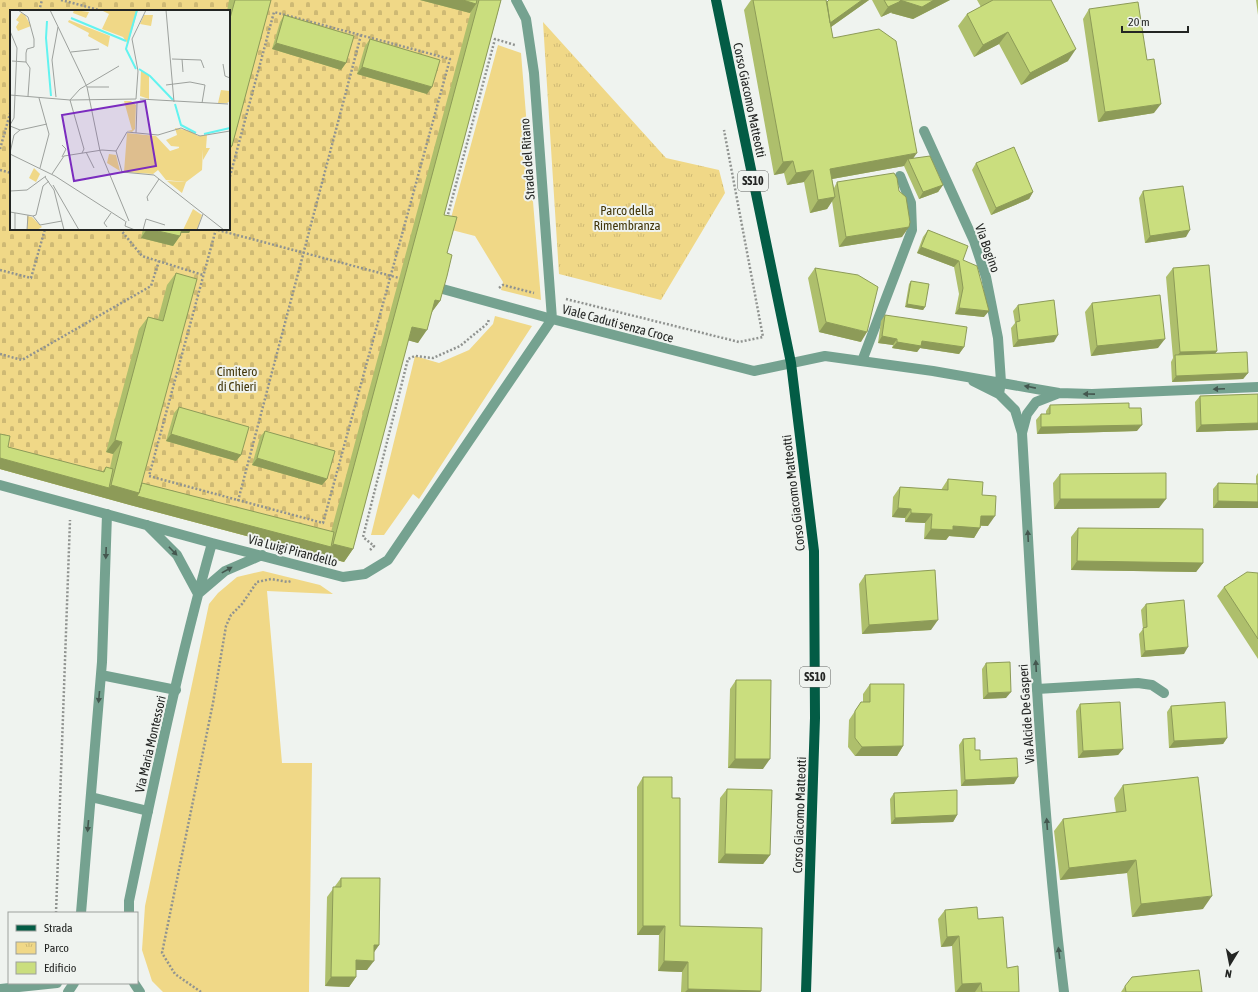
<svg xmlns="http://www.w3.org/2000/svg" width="1258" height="992" font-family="'Asap Condensed',sans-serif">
<defs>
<pattern id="cemetery-stones" width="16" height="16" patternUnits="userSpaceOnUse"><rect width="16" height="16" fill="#f0d887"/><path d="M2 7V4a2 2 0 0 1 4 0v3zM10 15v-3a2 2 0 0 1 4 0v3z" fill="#ceb974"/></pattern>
<pattern id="park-tufts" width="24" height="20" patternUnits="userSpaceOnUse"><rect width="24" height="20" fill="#f0d887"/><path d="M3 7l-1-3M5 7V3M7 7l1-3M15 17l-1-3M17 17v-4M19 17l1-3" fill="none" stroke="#ceb974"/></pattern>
</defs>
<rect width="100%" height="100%" fill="#eff3ef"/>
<path fill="#f0d887" d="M498 45 521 53 541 300 501 290 503 282 475 236 448 229Z
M495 316 532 326 419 499 413 494 384 535H371L415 356 439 363 469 350 493 324Z
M263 571 320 585 333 594 267 591 282 763H312L309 992H163L152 981 142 950 145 906 209 604 218 593 237 577Z"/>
<path fill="url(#cemetery-stones)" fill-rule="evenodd" d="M0 0H472L495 5 344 562 131 505 0 469ZM11 11H229V229H11Z"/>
<path fill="url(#park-tufts)" d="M543 22 666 158 719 170 725 193 661 300 559 274Z"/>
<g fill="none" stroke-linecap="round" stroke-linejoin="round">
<path stroke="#909390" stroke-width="2.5" stroke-dasharray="2 2" stroke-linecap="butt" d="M61 0 103 11
M39 11 42 0
M0 149 11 110
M0 170 11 173
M447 218 495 39 515 45
M120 229 142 256 203 275
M214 229 399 278
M216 229 149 476 323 523 450 59 274 12 229 180
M0 270 31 278 45 229
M499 288 503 285 534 293
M566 299 739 342 763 337 724 130
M0 354 22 360 151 286 159 261
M238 501 361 35
M370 550 374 546 363 537 408 359 415 356 433 358 460 346 488 323 489 318
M56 913 70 520
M201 992 175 974 162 953 213 703 226 626 231 615 242 604 257 582 271 579 288 582 291 581"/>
<path stroke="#75a290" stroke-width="10" d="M439 288 552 319
M862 361 912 230 911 203 900 176
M101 675 176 690
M1037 689 1138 683 1152 685 1164 693
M91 797 148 811
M81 913 102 662 107 514"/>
<path stroke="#75a290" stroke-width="10" d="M516 0 526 19 534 73 552 319
M924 131 974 241 986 277 998 338 1001 382 999 394
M552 319 754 371 825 356 933 371 1059 393 1092 394 1258 387
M973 381 999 394 1015 410 1022 433
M1059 393 1036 402 1027 414 1022 433C1033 619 1041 807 1064 992
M0 485 212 543 343 577 365 574 388 560 552 319
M147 525 177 555 198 594 225 571 262 555
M129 913V901C154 781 179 661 212 543
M134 983 140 992
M0 989 57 983
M68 992 74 983"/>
<path stroke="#035c45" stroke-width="10" d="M716 0 791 363 814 551 815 718 806 992"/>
</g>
<path fill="#aebf6c" d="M229 0H271L232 146 229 151V11H227Z
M420 0H501L444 215 447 253 440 301 432 312 418 343 408 340 353 549 344 562 130 505 0 469V434L8 447 102 472 106 467 110 468 113 454 106 452 139 329 148 317 158 319 167 285 176 273 142 483 331 532 471 11 470 13Z
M751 0H826L827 2 829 0H869L831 27 833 38 912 159 943 185 938 192 919 199 904 166 832 179 834 188 837 182 902 237 839 247 832 201 827 209 810 213 804 182 787 185 784 173 774 175 744 10Z
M872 0H950L913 19 891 13 892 12 881 17Z
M977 0H1051L1068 61 1021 85 999 44 974 57 958 26 967 14 981 7Z
M1256 0H1258V15Z
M1089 9 1154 113 1098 122 1083 19Z
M284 15 346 63 341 70 272 49 280 22Z
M370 39 427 94 357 74 365 46Z
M976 163 1033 192 1029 199 991 215 972 170Z
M1143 191 1186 237 1145 243 1139 198Z
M143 229H191L189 233H181L180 236 173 246 141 238Z
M928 230 963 260 984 317 955 314 959 294 954 267 917 253 923 237Z
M815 268 861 342 819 332 808 278Z
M1173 268 1217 351 1214 354 1248 373 1243 379 1172 382 1171 362 1173 358 1166 277Z
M911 281 925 307 923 310 905 307 909 284Z
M1092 303 1158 348 1091 356 1085 312Z
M1018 305 1054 342 1013 347 1011 328 1015 323 1013 311Z
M885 315 964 347 959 354 920 348 917 352 892 348 893 345 878 343 881 321Z
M1258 394V430L1196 432 1195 402 1200 396Z
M1050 405 1129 408 1137 431 1037 434 1036 420 1041 414H1046V411Z
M179 407 241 455 236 461 166 441 174 413Z
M265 431 327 479 322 485 252 465 260 437Z
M1258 473V508H1213V489L1218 483 1256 484V476Z
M1060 474 1159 508 1054 509 1053 483Z
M948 479 982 495 988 526H981L980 528 974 538 949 536 946 540 924 539 925 523 905 522V518L892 517 893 497 900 487 941 490Z
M1078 528 1203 563 1196 572 1071 570V537Z
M1258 573V659L1217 596 1224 587Z
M865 575 931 630 862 634 859 584Z
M1146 604 1184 654 1141 657 1139 634 1143 629 1141 610Z
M986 663 1006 698 983 699 982 669Z
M736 680 763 769 728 768 730 689Z
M870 684 903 746 897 756H855L848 747 849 720 861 702H863V694Z
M1080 704 1123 749 1118 755 1078 758 1076 711Z
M1171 706 1227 738 1223 744 1169 748 1167 712Z
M963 739 975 750 980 760 1014 784 961 786 959 745Z
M643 777 672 798 680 926 761 991 760 992H681L682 972 658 971 659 935H637V787Z
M1123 785 1203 909 1132 917 1127 873 1060 880 1054 831 1063 819 1116 813 1114 798Z
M727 789 770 855 763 864 718 863 720 798Z
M894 793 957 815 953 822 891 824 890 799Z
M341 878 379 945 374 952 367 970H356V977L349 987 325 986 327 897Z
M945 910 978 919 1007 968 1019 992H955L952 946 941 947 938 919Z
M1125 986 1202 992H1121Z"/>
<path fill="#8d9b58" d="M420 0H463L476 4 470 13Z
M862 0H869L821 34 828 24Z
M900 0H950L913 19 891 13 892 12 881 17 888 7Z
M1008 32 999 44 974 57 983 45Z
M276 43 346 63 341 70 272 49Z
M1076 49 1068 61 1021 85 1030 73Z
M362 67 432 87 427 94 357 74Z
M1161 104 1154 113 1098 122 1105 112Z
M229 146H232L229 151Z
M917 153 910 163 908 159 904 166 821 181 830 169Z
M793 161 784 173 774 175 783 162Z
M813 170 804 182 787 185 796 173Z
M943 185 938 192 919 199 923 192Z
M1033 192 1029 199 991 215 996 208Z
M835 197 827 209 810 213 818 200Z
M909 227 902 237 839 247 846 237Z
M147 229H149L180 236 173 246 141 238Z
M180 229H191L189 233H177Z
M1190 230 1186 237 1145 243 1150 236Z
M921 247 959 261 954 267 917 253Z
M435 300 440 301 431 313Z
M907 304 925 307 923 310 905 307Z
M959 308 989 311 984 317 955 314Z
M826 322 867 332 861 342 819 332Z
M412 327 427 330 418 343 403 339Z
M1058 335 1054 342 1013 347 1018 340Z
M882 336 897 339 893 345 878 343Z
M1165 339 1158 348 1091 356 1097 346Z
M922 341 964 347 959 354 920 348 917 352 892 348 897 342Z
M1217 351 1210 360 1175 359 1180 352Z
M1248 373 1243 379 1172 382 1176 376Z
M1258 423V430L1196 432 1201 425Z
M1142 425 1137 431 1037 434 1041 427Z
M171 434 241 455 236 461 166 441Z
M115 440 122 442 113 454 106 452Z
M0 458 109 488 111 485 331 547 333 544 353 549 344 562 130 505 0 469Z
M257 458 327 479 322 485 252 465Z
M1060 499H1166L1159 508 1054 509Z
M1218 501 1258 502V508H1213Z
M898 508 911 509 905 518 892 517Z
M911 513 932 514 925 523 905 522Z
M981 516H995L988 526 975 525Z
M953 526 980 528 974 538 949 536 946 540 924 539 931 529Z
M1077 561 1203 563 1196 572 1071 570Z
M938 620 931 630 862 634 869 625Z
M1188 647 1184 654 1141 657 1145 651Z
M1011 692 1006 698 983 699 988 693Z
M1227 738 1223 744 1169 748 1174 741Z
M903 746 897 756H855L862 747Z
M1123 749 1118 755 1078 758 1083 751Z
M735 759H770L763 769 728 768Z
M1018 777 1014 784 961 786 965 780Z
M957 815 953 822 891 824 895 818Z
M725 854 770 855 763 864 718 863Z
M1136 860 1127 873 1060 880 1069 868Z
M1212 896 1203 909 1132 917 1141 904Z
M643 926H665L659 935H637Z
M959 936 952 946 941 947 947 937Z
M374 945H379L372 955Z
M356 960 374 961 367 970H350Z
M664 961 688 962 682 972 658 971Z
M331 977H356L349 987 325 986Z
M981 983 975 992H956L962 984Z
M688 989 761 991 760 992H685Z"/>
<path fill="#cade7e" stroke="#8d9b58" d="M235 0H271L232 146H229V22Z
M463 0H477L476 4Z
M479 0H501L444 215 457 217 447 253 452 255 447 276 440 301 435 300 427 330 412 327 353 549 333 544Z
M753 0H826L833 38 879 29 896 41 917 153 830 169 835 197 818 200 813 170 796 173 793 161 783 162Z
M829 0H862L830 23 827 2Z
M884 0H901L899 2 888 7Z
M900 0H934L922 7Z
M993 0H1051L1076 49 1030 73 1008 32 983 45 967 14Z
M1138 2 1147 60 1154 59 1161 104 1105 112 1089 9Z
M284 15 354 36 346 63 276 43Z
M370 39 440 60 432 87 362 67Z
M1014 147 1033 192 996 208 976 163Z
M930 156 943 185 923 192 908 159Z
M894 173 897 178 899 191 906 197 910 222 909 227 846 237 837 182Z
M1183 186 1190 230 1150 236 1143 191Z
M149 229H182L180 236Z
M928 230 968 246 963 260 977 266 989 311 959 308 963 288 959 261 921 247Z
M1209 265 1217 351 1180 352 1173 268Z
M815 268 858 275 878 287 867 332 826 322Z
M176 273 197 279 139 493 111 485 122 442 115 440 148 317 163 321Z
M911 281 929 284 925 307 907 304Z
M1160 295 1165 339 1097 346 1092 303Z
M1054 300 1058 335 1018 340 1016 322 1020 321 1018 305Z
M885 315 967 327 964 347 922 341 921 346 897 342V339L882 336Z
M1247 352 1248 373 1176 376 1175 355Z
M1258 394V423L1201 425 1200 396Z
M1129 403V408H1141L1142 425 1041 427V414H1050V405Z
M179 407 249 427 241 455 171 434Z
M265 431 335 451 327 479 257 458Z
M0 434 10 436 8 447 104 472 106 467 113 469 109 488 0 458Z
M1166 473V499H1060V474Z
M948 479 983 482 982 495 996 496 995 516H981L980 528 953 526V530L931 529 932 514 911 513V509L898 508 900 487 948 490Z
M142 483 334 532 331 547 137 496 139 493Z
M1218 483 1258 484V502L1218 501Z
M1078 528 1203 529V563L1077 561Z
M935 570 938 620 869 625 865 575Z
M1247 572 1258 573V639L1224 587Z
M1184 600 1188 647 1145 651 1143 628 1147 627 1146 604Z
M1010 662 1011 692 988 693 986 663Z
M736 680H771L770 759H735Z
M870 684H904L903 746 862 747 855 738V711L861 702H870Z
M1120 702 1123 749 1083 751 1080 704Z
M1225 702 1227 738 1174 741 1171 706Z
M975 738V750H980V760L1017 758 1018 777 965 780 963 739Z
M643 777H672V798H680V926L762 928 761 991 688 989V962L664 961 665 926H643Z
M1198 777 1212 896 1141 904 1136 860 1069 868 1063 819 1126 811 1123 785Z
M727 789 772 790 770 855 725 854Z
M957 790V815L895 818 894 793Z
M341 878H380L379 945H374V961L356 960V977H331L333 887H341Z
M977 907 978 919 1003 917 1007 968 1018 966 1019 992H982L981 983 962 984 959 936 947 937 945 910Z
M1199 970 1202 992H1126L1125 986 1132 977Z"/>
<defs><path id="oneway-solid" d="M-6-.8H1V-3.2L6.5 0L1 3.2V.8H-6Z"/></defs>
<g fill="#44574f">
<use href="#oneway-solid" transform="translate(1030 387) rotate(-169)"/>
<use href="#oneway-solid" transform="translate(1219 389) rotate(178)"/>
<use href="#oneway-solid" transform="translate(1089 394) rotate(-179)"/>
<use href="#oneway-solid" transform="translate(1028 536) rotate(-93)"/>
<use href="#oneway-solid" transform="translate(173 551) rotate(46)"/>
<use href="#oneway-solid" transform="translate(106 553) rotate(92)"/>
<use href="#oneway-solid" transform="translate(227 570) rotate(-29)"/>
<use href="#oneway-solid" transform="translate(1036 666) rotate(-93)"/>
<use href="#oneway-solid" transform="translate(99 697) rotate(95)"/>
<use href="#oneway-solid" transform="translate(1047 824) rotate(-94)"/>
<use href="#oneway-solid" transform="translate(88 826) rotate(95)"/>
<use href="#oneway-solid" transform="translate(1059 953) rotate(-97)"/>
</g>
<g text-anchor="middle" stroke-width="4" stroke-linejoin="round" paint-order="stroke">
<g fill="#eff3ef" stroke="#606360" stroke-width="1">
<rect x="738" y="171" width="30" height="20" rx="3"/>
<rect x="800" y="667" width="30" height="20" rx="3"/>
</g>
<g font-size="12" font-weight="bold" fill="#232523">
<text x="753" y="185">SS10</text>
<text x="815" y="681">SS10</text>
</g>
<g font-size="13" fill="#232523" stroke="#eff3ef">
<text transform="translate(750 100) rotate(78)" y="5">Corso Giacomo Matteotti</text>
<text transform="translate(527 159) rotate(-94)" y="5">Strada del Ritano</text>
<text transform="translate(988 248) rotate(70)" y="5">Via Bogino</text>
<text transform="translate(618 323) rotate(15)" y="5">Viale Caduti senza Croce</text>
<text transform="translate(793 493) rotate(-97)" y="5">Corso Giacomo Matteotti</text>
<text transform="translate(293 550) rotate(15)" y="5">Via Luigi Pirandello</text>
<text transform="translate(1026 714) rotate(-94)" y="5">Via Alcide De Gasperi</text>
<text transform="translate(150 744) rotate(-77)" y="5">Via Maria Montessori</text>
<text transform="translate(799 815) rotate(-88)" y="5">Corso Giacomo Matteotti</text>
</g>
<g font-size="13" fill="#42360a" stroke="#eff3ef">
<text x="627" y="215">Parco della<tspan x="627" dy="15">Rimembranza</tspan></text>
<text x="237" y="376">Cimitero<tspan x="237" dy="15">di Chieri</tspan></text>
</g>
</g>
<g transform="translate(10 10)">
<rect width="220" height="220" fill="#eff3ef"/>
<path d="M64 0 79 2 76 8 63 3ZM91 0H128L118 34 113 27 92 19 99 4ZM11 3 15 5 21 16 8 21 6 17 9 12 6 10ZM134 5H143L141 16 130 14ZM131 60 139 66V89L130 86ZM114 91H121L126 95 125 119 122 122 117 121 122 120ZM165 118 181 121 188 126 197 125 196 138H200L193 150V139L161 136 156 130 167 125ZM157 171 176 172 172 183ZM183 199 192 205 187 220H173Z" fill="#f0d887"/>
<path d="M170 122 180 123 193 139 192 160 176 172 156 170 148 160 143 164 114 162 117 123 146 126 160 141 169 138Z" fill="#f0d887"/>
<path d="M59 10 100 26 98 37 78 26 79 23 58 12ZM211 80 220 81V91L217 93H208ZM99 144 106 145 110 161 97 153ZM17 206 22 207 32 217 27 220H17Z" fill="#f0d887"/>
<path d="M24 158 30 164 26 172 19 168Z" fill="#f0d887"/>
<path fill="none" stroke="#62f3f0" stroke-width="2" d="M61 8 116 31M37 11 36 28 41 86M126 59 116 39 127 0M129 59 140 66 163 90M165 94 171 115 186 123M194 124 220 118"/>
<path fill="none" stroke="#9da19d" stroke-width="1" d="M8 0 18 7 24 29V37L17 39 16 43V52L20 58 18 86M40 0 77 77 90 141 119 211M156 0 164 92M0 21 7 38 4 108 0 115M61 42 89 39M162 49 191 50 194 58M172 49 173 62M2 51 16 52M213 54 215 66 220 68M156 75 180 72 195 75 192 93M77 77H99M0 85 60 90 126 89M46 87 42 50 48 17M29 88 39 124 30 158M126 89 128 61 122 29 136 0M130 89 218 94M60 90 70 79 109 56M60 90 74 139 72 143M0 116 10 120 37 114M126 123 127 93M52 135 56 139 52 147M106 141 117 122 148 125 171 118 190 126 220 121M106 141 112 162 144 165 149 169 137 187 138 191M76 142 84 158M0 143 4 125 10 120M0 144 45 166 115 211M42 164 54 146 92 140 106 141M35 167 44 180 54 220M149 169 214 220M43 175 69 220M0 181 17 180 36 166M0 202 23 206M23 206 26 205 33 176 39 171M23 206 30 215 52 211M116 211 115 216 125 220M97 217 94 213 101 203M5 220V203M17 220 18 205M133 220 136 209 155 215M187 220 193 204"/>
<path fill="#7b2cbf" fill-opacity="0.15" stroke="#7b2cbf" stroke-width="2" d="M135 91 146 156 64 171 52 105Z"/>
<rect width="220" height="220" fill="none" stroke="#232523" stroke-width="2"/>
</g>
<rect x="8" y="912" width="130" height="72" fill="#eff3ef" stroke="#9da19d"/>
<rect x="16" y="925" width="20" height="6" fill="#035c45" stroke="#9da19d"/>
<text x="44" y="932" font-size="12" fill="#232523">Strada</text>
<rect x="16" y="942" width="20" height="12" fill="url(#park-tufts)" stroke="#9da19d"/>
<text x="44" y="952" font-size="12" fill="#232523">Parco</text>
<rect x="16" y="962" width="20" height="12" fill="#cade7e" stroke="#9da19d"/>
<text x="44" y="972" font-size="12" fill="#232523">Edificio</text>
<g transform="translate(1230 964) rotate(190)" stroke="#eff3ef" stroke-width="3" paint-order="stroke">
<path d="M0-3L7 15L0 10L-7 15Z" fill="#232523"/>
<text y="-6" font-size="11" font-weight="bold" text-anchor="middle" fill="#232523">N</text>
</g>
<path d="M1122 26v6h66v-6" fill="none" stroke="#232523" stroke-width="2"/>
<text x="1128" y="26" font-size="12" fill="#232523" stroke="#eff3ef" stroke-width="3" paint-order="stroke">20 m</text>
</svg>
